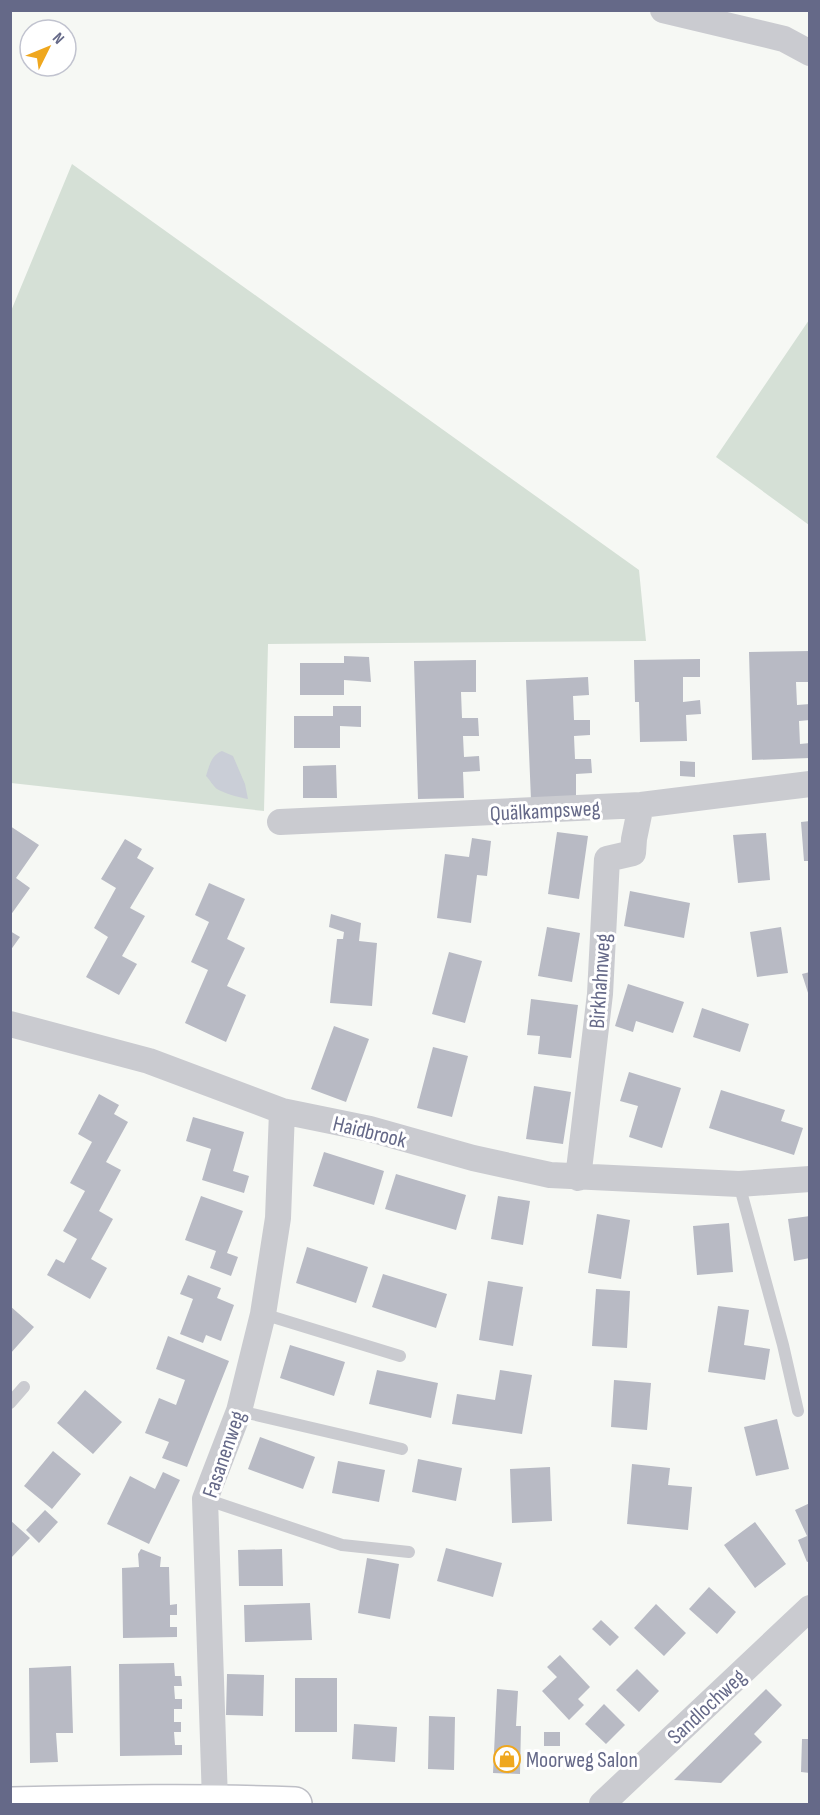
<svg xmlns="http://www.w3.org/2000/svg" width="820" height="1815" font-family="'Sofia Sans Condensed',sans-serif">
<rect width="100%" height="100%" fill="#f6f8f4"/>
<path fill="#d5e0d6" d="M72 164 639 570 646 641 268 644 264 811 11 783V311Z
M809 320V525L716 457Z"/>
<path fill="#caced7" d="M222 751 233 756 245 784 248 799C241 798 223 793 217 789 213 786 210 780 206 776 209 767 211 755 222 751Z"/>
<path fill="#b8bac4" d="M810 651V682H796L797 705 810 704V720L799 721 800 744 810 743V758L752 760 749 652Z
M344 656 369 657 371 682 344 680V695H300V663H344Z
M700 659V677H683V702L700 700 701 714 686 715 687 741 640 742 639 702H635L634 660Z
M476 660V692H461L462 718H478L479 736H463L464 757 479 756 480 771 463 772 464 798 418 799 414 661Z
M588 677 589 695 573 696 574 720H590V735L574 736 575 759H591L592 773 576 774V799L531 800 526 680Z
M333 706H361V727L340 726V748H294V716H333Z
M680 761 695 762V777L680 776Z
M336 765 337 798H303V766Z
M810 821V861H804L801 822Z
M10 826 39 845 16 878 30 888 10 916Z
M557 832 588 836 579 899 548 894Z
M766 833 770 880 738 883 733 835Z
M472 838 491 841 487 876 477 875 471 923 437 918 445 854 469 857Z
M125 839 142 849 137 858 154 868 130 908 145 916 122 956 137 964 119 995 86 977 108 937 94 928 116 888 101 879Z
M209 883 245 899 227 939 245 948 227 986 246 995 226 1042 185 1023 208 970 191 962 209 922 195 915Z
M630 891 690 903 684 938 624 926Z
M331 914 361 923 359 941 377 943 372 1006 330 1003 337 939H343L344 932 329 927Z
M547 927 580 933 572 982 538 976Z
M781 927 788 973 757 977 750 932Z
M10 931 20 937 10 951Z
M449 952 482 961 465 1023 432 1014Z
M810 972V996H809L802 974Z
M628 984 684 1002 673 1033 636 1021 633 1032 615 1026Z
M531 999 578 1005 571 1058 538 1054 540 1036 527 1035Z
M702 1008 749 1024 740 1052 693 1037Z
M334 1026 369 1039 346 1102 311 1089Z
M433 1047 468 1056 452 1117 417 1108Z
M629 1072 681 1088 662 1148 629 1137 638 1106 620 1101Z
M534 1086 571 1092 563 1144 526 1139Z
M721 1090 785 1110 781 1121 803 1128 794 1155 709 1128Z
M99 1094 119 1105 114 1114 128 1122 106 1162 121 1170 99 1211 113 1219 91 1259 107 1268 90 1299 47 1275 56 1259 64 1263 77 1239 63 1231 85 1191 70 1183 92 1142 78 1134Z
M193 1117 244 1132 233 1171 249 1176 244 1193 202 1180 211 1149 186 1141Z
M324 1152 384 1171 374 1205 313 1186Z
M396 1174 466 1195 456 1230 385 1209Z
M201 1196 243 1211 227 1253 238 1257 231 1276 210 1268 216 1251 185 1240Z
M498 1196 530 1201 523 1245 491 1239Z
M597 1214 630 1220 621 1279 588 1273Z
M810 1216V1258L794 1261 788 1219Z
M729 1223 733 1272 697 1275 693 1226Z
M307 1247 368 1267 356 1303 296 1283Z
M383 1274 447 1294 436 1328 372 1307Z
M188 1275 221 1288 217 1298 234 1305 221 1341 206 1335 203 1343 180 1334 193 1299 180 1294Z
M488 1281 523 1287 513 1346 479 1340Z
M596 1289 630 1291 627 1348 592 1346Z
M10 1306 34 1327 10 1354Z
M718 1306 749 1310 744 1345 770 1349 765 1380 708 1372Z
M168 1336 229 1361 187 1467 162 1458 169 1442 145 1433 159 1398 176 1405 185 1380 156 1369Z
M290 1345 345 1362 334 1396 280 1378Z
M377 1370 438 1383 431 1418 369 1404Z
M500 1370 532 1375 522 1434 452 1424 457 1394 495 1400Z
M614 1380 651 1383 647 1430 611 1427Z
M85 1390 122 1422 93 1454 57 1423Z
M777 1419 789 1469 756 1476 744 1427Z
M260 1437 315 1457 303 1489 248 1469Z
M53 1451 81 1474 52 1509 24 1486Z
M418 1459 462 1468 456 1501 412 1492Z
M338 1461 385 1470 379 1502 332 1493Z
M632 1464 670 1468 668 1485 692 1487 688 1530 627 1524Z
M550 1467 552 1521 512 1523 510 1469Z
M163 1472 180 1480 149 1544 107 1524 130 1476 155 1489Z
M810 1503V1561L807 1562 798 1540 807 1536 795 1510Z
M45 1510 58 1522 39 1543 26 1530Z
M10 1520 30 1538 10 1559Z
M755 1522 786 1564 755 1588 724 1545Z
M446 1548 502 1563 493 1597 437 1581Z
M141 1549 161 1557 160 1567H169L170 1605 177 1604V1615H170V1627H177V1637L123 1638 122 1568 139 1567 138 1554Z
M282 1549 283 1586H239L238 1550Z
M367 1558 399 1564 390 1619 358 1613Z
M709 1587 736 1612 717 1634 689 1609Z
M310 1603 312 1640 245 1642 244 1605Z
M656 1604 686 1633 664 1656 634 1628Z
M601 1620 619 1637 610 1646 592 1629Z
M560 1655 590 1687 578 1699 584 1705 569 1720 542 1691 557 1677 547 1667Z
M174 1663 175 1676H181L182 1686H174L175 1699H182V1709H174V1722H181V1732H174L175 1745H182V1755L120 1756 119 1664Z
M71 1666 73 1733H56L58 1762 30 1763 29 1668Z
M637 1669 659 1691 639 1712 616 1690Z
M227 1674 264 1675 263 1716 226 1715Z
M295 1678H337V1732H295Z
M497 1689 518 1691 516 1726H521L520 1774 493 1773Z
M766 1689 782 1705 754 1734 762 1742 721 1783 674 1780Z
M604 1704 625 1725 606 1744 585 1724Z
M429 1716 455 1717 454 1770 428 1769Z
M354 1724 397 1727 395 1762 352 1759Z
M544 1732H560V1746H544Z
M802 1739H810V1773L801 1772Z"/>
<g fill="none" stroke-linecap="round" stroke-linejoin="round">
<defs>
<path id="secondary" d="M10 1804C106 1802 200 1800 295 1804"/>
</defs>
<use href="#secondary" stroke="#bebfc6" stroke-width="36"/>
<path stroke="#cacbd0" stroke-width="12" d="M739 1184 783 1345 798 1411
M263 1314 400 1356
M10 1403 24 1387
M239 1411 402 1449
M205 1499 342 1545 409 1552"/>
<path stroke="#cacbd0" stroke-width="26" d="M663 10 784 39 810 53
M280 822 641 805 810 784
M10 1024 149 1061 282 1111 370 1129 473 1158 550 1175 739 1184 810 1179
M578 1178 600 994 607 859 633 853 634 839 641 805
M215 1801 205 1499 239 1411 263 1314 278 1218 282 1111
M602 1804 810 1608"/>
<use href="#secondary" stroke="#fff" stroke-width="33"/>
</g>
<defs>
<symbol id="shop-ring" viewBox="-11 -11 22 22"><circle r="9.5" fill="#fff" stroke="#efa71e" stroke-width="1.5"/><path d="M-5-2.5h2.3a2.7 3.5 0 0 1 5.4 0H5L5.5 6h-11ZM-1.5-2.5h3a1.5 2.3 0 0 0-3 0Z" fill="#efa71e"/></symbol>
</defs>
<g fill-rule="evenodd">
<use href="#shop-ring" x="492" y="1744" width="30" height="30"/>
</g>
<g text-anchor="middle" stroke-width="6" stroke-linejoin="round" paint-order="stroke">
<g font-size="22" fill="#656988" stroke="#fff">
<text transform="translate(545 810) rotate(-3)" y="8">Quälkampsweg</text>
<text transform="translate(599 981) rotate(-86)" y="8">Birkhahnweg</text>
<text transform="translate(370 1131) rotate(14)" y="8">Haidbrook</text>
<text transform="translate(223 1454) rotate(-71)" y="8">Fasanenweg</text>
<text transform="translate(706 1706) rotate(-43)" y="8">Sandlochweg</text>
</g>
<g font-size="22" fill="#656988" stroke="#fff" text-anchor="start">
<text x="526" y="1767">Moorweg Salon</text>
</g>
</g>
<rect width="820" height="1815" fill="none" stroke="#656988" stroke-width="24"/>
<g transform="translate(48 48) rotate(47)"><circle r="28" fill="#ffffff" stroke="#c1c3cf" stroke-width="1.5"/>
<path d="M0-4.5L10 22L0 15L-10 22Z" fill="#efa71e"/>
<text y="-9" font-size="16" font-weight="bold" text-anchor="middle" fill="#656988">N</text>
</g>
</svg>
